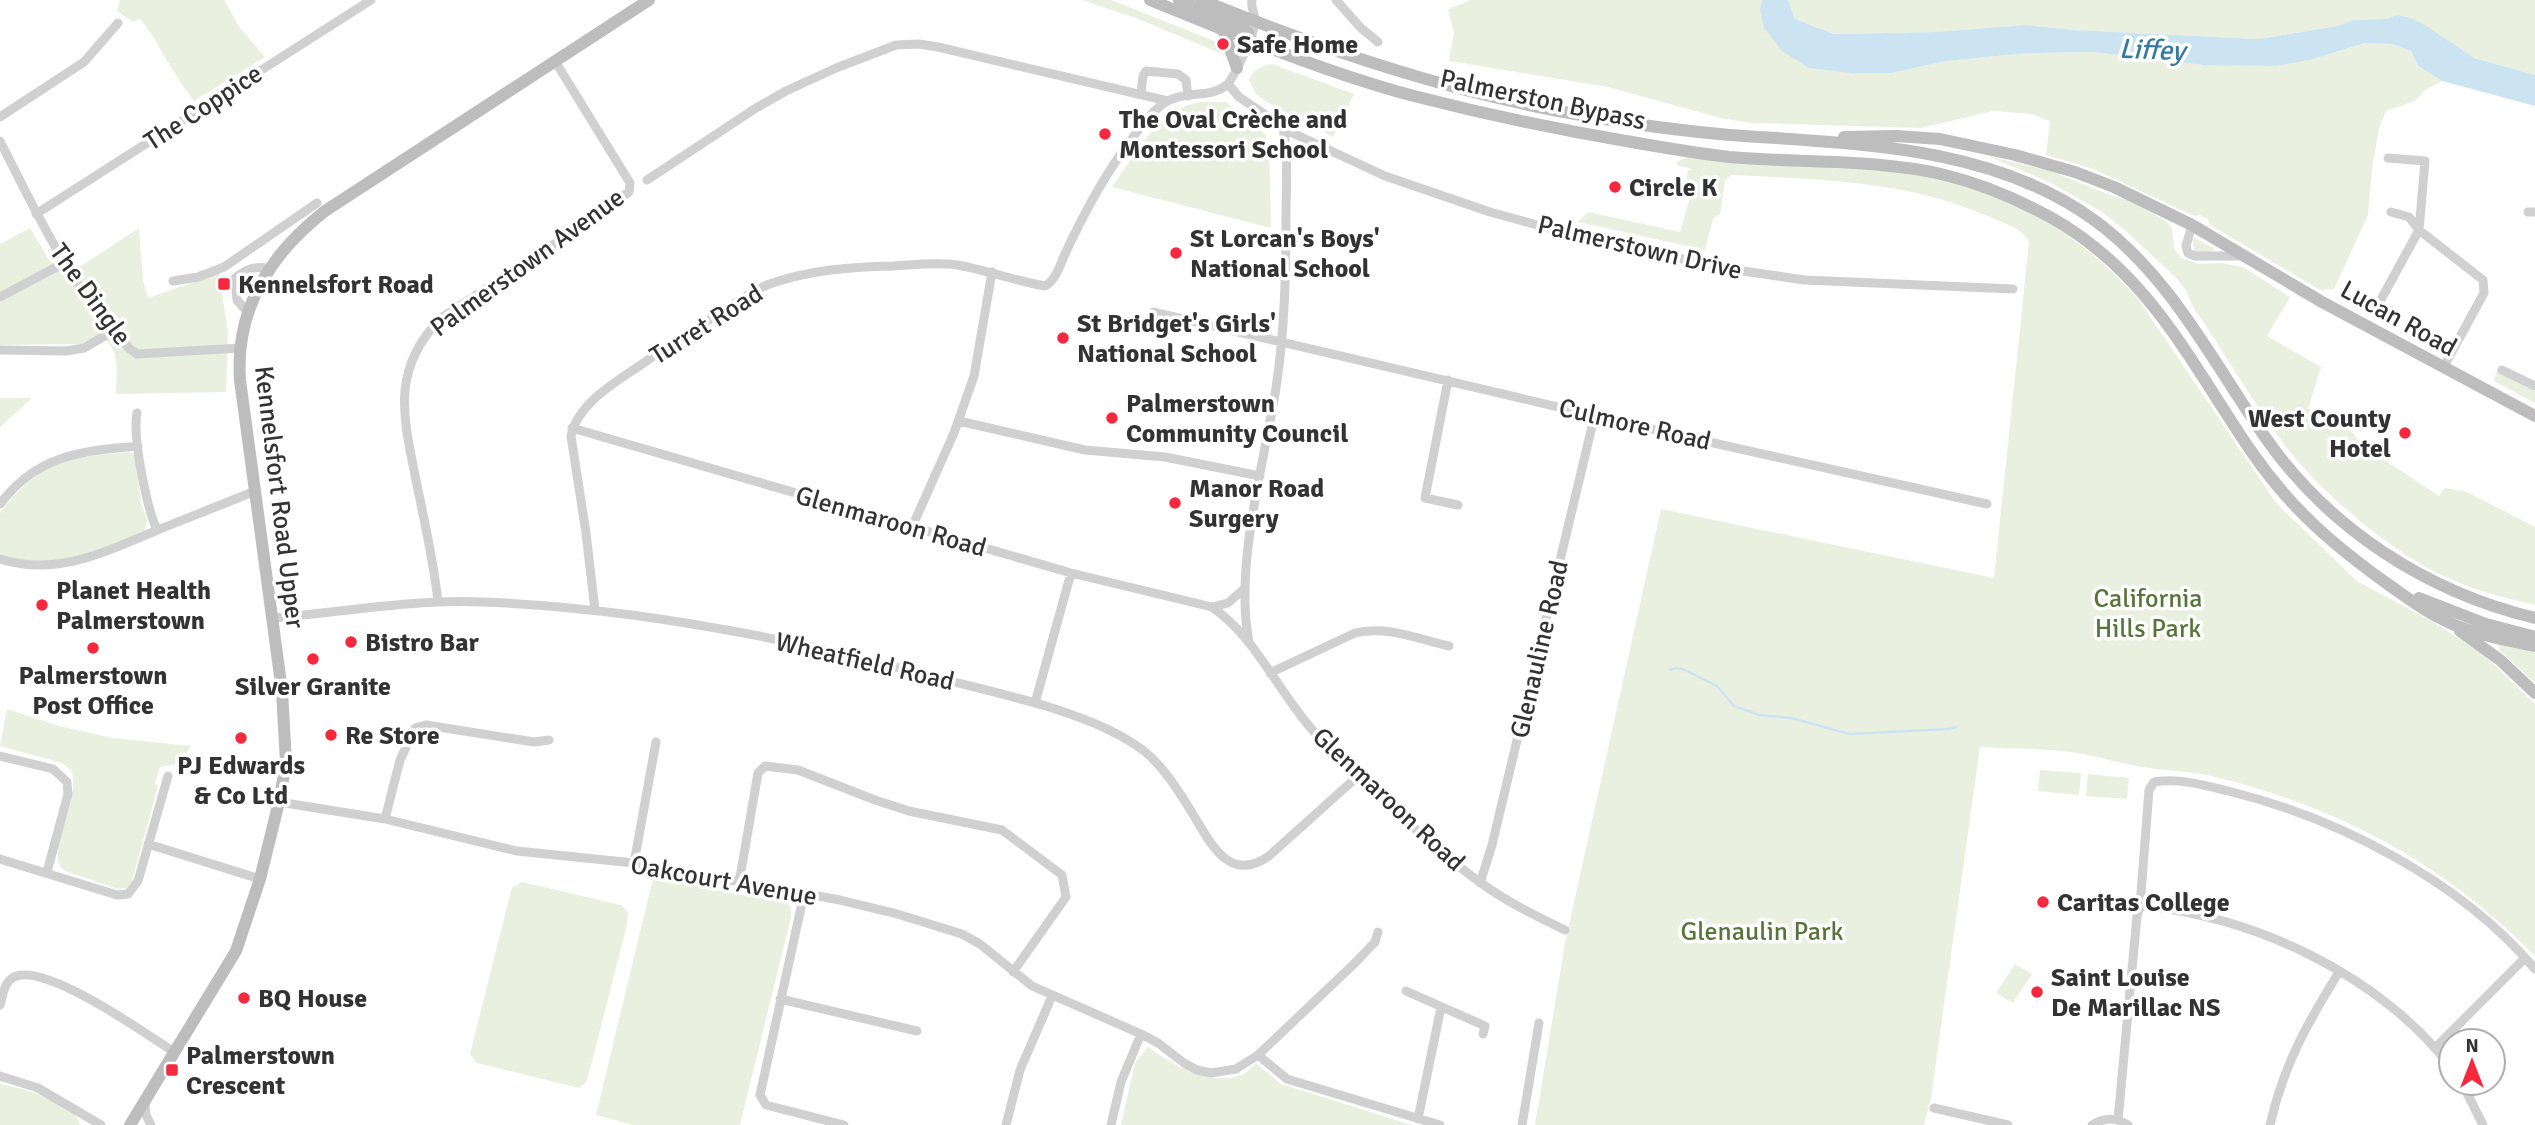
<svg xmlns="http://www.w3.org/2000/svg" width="2535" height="1125" font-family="Signika,sans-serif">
<rect width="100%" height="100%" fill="#fff"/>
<path fill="#e9f0e0" d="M120 0H224L240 28 265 57 194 101C186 90 178 79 171 67 159 49 155 36 140 19L133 22 117 11Z
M1082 0H1111L1222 44 1220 53 1136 18Z
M1471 0H1762L1760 9 1892 73 1946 61 2029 53 2093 52 2203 65 2337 52 2365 43 2392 44 2411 51 2418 66 2442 81 2425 90 2415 101 2386 111 2379 128 2372 169 2368 215 2334 289 2320 290 2210 225 2208 219 2200 215 2194 216 2093 169 2046 155 2050 121 2031 114 1993 111 1921 128 1752 123 1725 119 1608 87 1449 61 1454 33 1448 9Z
M1788 0H2535V75L2474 58 2397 15 2386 19 2353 20 2337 26 2258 39 2074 30 2026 25 1935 32 1834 34 1795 19Z
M1272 64 1354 94 1333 137 1265 101 1256 94 1249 80C1253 69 1262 66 1272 64Z
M1200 102H1226L1266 135 1269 149 1271 228 1112 187C1135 155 1158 109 1200 102Z
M1689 156C1736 160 1784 164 1831 168 1868 170 1906 171 1942 179 2020 197 2085 239 2138 299L2277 504 2357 581 2435 623 2483 654 2535 704V956C2443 863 2338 806 2211 776 2189 771 2165 771 2142 767 2118 763 2094 755 2070 752 2040 748 2010 749 1980 747L1931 1098 1924 1125H1535L1565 943 1661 509 1994 578 2029 242C2023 229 2007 224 1994 219 1914 181 1819 179 1731 175L1725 181 1720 214 1713 219 1705 250 1578 222 1588 212 1680 232 1692 190 1686 183 1688 171 1692 169 1677 165 1676 162Z
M1988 156 2050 171 2116 197 2130 200 2166 221 2172 229 2174 249 2182 258 2199 264 2221 263 2243 267 2290 297 2267 336 2321 367 2308 409C2327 413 2353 427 2360 444L2439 496 2445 488 2467 492 2535 527V605C2506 598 2476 591 2448 578 2394 555 2315 488 2281 440 2250 397 2223 351 2193 307L2186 290 2176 278 2126 231 2102 212 2051 183Z
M30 228 51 263 81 266 139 228 143 281 148 298 219 273 228 332 226 392 116 394C116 368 122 351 99 334L81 344 0 345V244Z
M2195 238 2214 248 2215 251 2195 253 2192 239Z
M2497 370 2535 389V403L2494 381Z
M0 398H32L0 427Z
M129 452 135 455 141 502 147 520 144 533 101 550 52 563 0 558V513C38 462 68 457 129 452Z
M2498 643 2535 648V683L2500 651Z
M7 709 59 726 112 738 191 746 179 764 160 767 155 784 158 786 132 881 126 888 118 889 68 872 60 867C49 837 82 803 71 770L62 763 0 746Z
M2040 770 2081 773 2079 795 2038 791Z
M2088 774 2129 778 2127 799 2086 796Z
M653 878 786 903 791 907V917L740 1125H633L596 1115Z
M522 882 621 905 628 912 627 925 587 1081 579 1088 477 1063 470 1054 511 891 513 887Z
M2015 964 2032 974 2013 1003 1996 993Z
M1148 1047C1174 1065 1205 1085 1239 1076 1245 1075 1251 1067 1256 1063L1281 1084 1412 1125H1121L1135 1063Z
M0 1084C19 1087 78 1103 80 1125H0Z"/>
<path fill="#cce4f1" d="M1762 0H1788L1795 19 1834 34 1935 32 2026 25 2074 30 2258 39 2337 26 2353 20 2386 19 2397 15 2411 18 2423 24 2474 58 2535 75V106L2442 81 2418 66 2411 51 2392 44 2365 43 2309 60 2275 66 2203 65 2093 52 2029 53 1946 61 1892 73H1851L1809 68 1782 51 1764 28 1760 9Z"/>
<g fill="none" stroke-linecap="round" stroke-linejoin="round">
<path stroke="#cce4f1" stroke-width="2.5" d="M1670 670 1677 668 1685 670 1717 686 1734 706 1759 715 1791 718 1850 734 1947 729 1956 727"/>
<path stroke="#d0d0d0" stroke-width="9" d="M1336 0 1361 28 1378 42
M1228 84C1236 73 1254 35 1255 22 1256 14 1250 8 1252 0
M1141 93 1143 76 1146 71 1178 74 1186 80 1188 96
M0 117 84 62 118 23
M1284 129 1385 176 1490 212 1574 235 1687 260 1736 270 1805 280 2013 289
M0 141C37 214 72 290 130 349L137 354 240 348
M647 180 756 108 786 91 836 68 896 45 919 44 938 47 1168 101
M2391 212 2409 217 2419 230 2483 280 2484 293 2443 368
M2528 212H2535
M36 214 371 0
M2192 225 2186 246 2188 253 2195 256H2242
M173 281 198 277 224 267 317 203
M0 297 64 263
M2378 305 2419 230 2425 161 2388 158
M1153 312 1669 433 1987 504
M248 313 237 300 235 278C247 269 254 266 269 268
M0 350 66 351 84 348 113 331
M2502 370 2535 386
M1448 380 1425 498 1458 505
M137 413C132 437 147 508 157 530
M959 421 1085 450 1165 457 1260 476
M572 428 1071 573 1212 607C1254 636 1276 687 1309 726 1331 752 1359 777 1384 800 1415 829 1447 859 1481 883 1507 902 1536 916 1565 930
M0 504C37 455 81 451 138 446
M912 527 954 433 974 376 992 272
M0 559C58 577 107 551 160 529 192 516 224 504 255 491
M438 602C434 563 425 524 417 485 404 419 389 371 441 318L568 235 629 192 630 183 555 61
M1212 607 1228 603 1245 588
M595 610 586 533 571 436C578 402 618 381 645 362 670 345 695 329 721 312 735 303 750 292 767 285 807 270 850 267 893 266 913 265 936 262 957 265 987 270 1015 281 1045 286 1055 281 1060 266 1064 256 1083 215 1104 175 1131 140 1141 126 1156 105 1172 99 1191 91 1212 98 1228 84L1239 97 1282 126C1289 147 1286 189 1286 212 1286 271 1285 329 1276 388 1264 464 1234 567 1249 642
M273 618C343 612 413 599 483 602 635 608 785 637 931 676 969 686 1008 695 1046 706 1080 717 1115 729 1144 751 1163 766 1178 790 1191 811 1209 840 1228 885 1269 856L1358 776
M1270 673 1355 633C1386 625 1418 639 1449 646
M1035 703 1071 573
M0 756 53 769 67 782 68 794 47 872
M279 802 385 819 517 851 634 863 840 900 894 913 962 934 980 944 1032 986 1141 1034 1158 1043 1184 1063 1197 1070 1211 1073 1236 1069 1258 1055 1354 964 1375 942 1378 932
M385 819 400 760 415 728 426 725 534 742 549 740
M148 844 260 879
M0 859 117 895 128 894 138 881 168 776
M634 863 656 742
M739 883 758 773 765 766 798 770 875 800 909 811 1002 830 1062 875 1066 897 1013 972
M1480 883 1492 845 1595 414
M804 894 760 1095 766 1105 844 1125
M2140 906C2251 914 2384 977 2451 1068
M1406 991 1485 1026 1483 1034
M780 999 917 1031
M0 1005C3 995 4 982 14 977 45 962 146 1034 174 1052
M2436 1047 2525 958
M1258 1055 1287 1079 1440 1125
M0 1076 38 1088 101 1125
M2462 1083 2483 1125
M145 1103 146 1115 151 1125
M1934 1108 2008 1125
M1418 1119 1441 1007
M2118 1120 2137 916 2140 906 2149 790 2154 782C2179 778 2204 785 2228 791 2338 818 2461 881 2535 969
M1006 1125 1020 1070 1052 996
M1111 1125 1121 1082 1141 1034
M1522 1125 1539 1023
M2092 1125C2105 1117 2116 1117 2128 1125
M2270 1125C2283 1066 2308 1022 2339 972"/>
<path stroke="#bdbdbd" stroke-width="12" d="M1150 0C1236 35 1324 72 1414 96 1484 114 1555 129 1626 141 1660 147 1695 153 1729 157 1798 163 1879 159 1945 175 1982 184 2017 199 2050 217 2149 272 2190 362 2251 451 2291 509 2333 545 2389 585 2409 599 2427 613 2450 623 2476 635 2507 640 2535 646
M1179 0 1243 28 1248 33 1249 40
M1201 0C1328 51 1457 95 1592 117 1638 125 1684 131 1730 135 1853 144 1990 144 2094 220 2171 276 2212 361 2265 437 2329 529 2427 592 2535 618
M1223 30 1237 68
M1844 137 1896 136 1940 139 2015 155 2075 172 2114 187 2192 225 2322 302 2535 416
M2419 598 2486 624 2535 637
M2460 631 2500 660 2535 693
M130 1125 236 951 260 879 279 802 286 763 282 691 240 380C235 308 270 254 325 211L649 0"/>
</g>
<g fill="#f6283e" stroke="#fff" stroke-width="2.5">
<circle cx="1223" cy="44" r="7"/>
<circle cx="1105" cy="134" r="7"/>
<circle cx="1615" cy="187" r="7"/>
<circle cx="1176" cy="253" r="7"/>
<rect x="217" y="277" width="14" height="14" rx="3.5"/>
<circle cx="1063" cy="338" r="7"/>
<circle cx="1112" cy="418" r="7"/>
<circle cx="2405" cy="433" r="7"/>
<circle cx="1175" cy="503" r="7"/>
<circle cx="42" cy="605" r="7"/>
<circle cx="351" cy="642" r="7"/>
<circle cx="93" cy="648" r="7"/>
<circle cx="313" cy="659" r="7"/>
<circle cx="331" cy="735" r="7"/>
<circle cx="241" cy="738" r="7"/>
<circle cx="2043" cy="902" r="7"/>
<circle cx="2037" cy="992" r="7"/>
<circle cx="244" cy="998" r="7"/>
<rect x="165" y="1063" width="14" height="14" rx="3.5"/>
</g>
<g text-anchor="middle" stroke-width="7" stroke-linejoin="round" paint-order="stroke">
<g font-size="26" font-weight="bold" fill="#333" stroke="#fff" text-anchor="start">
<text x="1237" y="53">Safe Home</text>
<text x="1119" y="128">The Oval Crèche and<tspan x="1119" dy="30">Montessori School</tspan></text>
<text x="1629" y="196">Circle K</text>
<text x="1190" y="247">St Lorcan's Boys'<tspan x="1190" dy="30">National School</tspan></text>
<text x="238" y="293">Kennelsfort Road</text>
<text x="1077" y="332">St Bridget's Girls'<tspan x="1077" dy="30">National School</tspan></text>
<text x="1126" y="412">Palmerstown<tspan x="1126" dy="30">Community Council</tspan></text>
<text x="2391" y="427" text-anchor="end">West County<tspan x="2391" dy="30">Hotel</tspan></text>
<text x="1189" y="497">Manor Road<tspan x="1189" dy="30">Surgery</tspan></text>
<text x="56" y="599">Planet Health<tspan x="56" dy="30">Palmerstown</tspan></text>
<text x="365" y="651">Bistro Bar</text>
<text x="93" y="684" text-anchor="middle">Palmerstown<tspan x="93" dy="30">Post Office</tspan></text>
<text x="313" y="695" text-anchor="middle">Silver Granite</text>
<text x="345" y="744">Re Store</text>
<text x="241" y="774" text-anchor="middle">PJ Edwards<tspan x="241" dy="30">&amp; Co Ltd</tspan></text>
<text x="2057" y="911">Caritas College</text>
<text x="2051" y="986">Saint Louise<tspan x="2051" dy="30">De Marillac NS</tspan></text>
<text x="258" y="1007">BQ House</text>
<text x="186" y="1064">Palmerstown<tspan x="186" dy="30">Crescent</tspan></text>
</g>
<g font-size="26" fill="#333" stroke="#fff">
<text transform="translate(1543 99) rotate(12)" y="9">Palmerston Bypass</text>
<text transform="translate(203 107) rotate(-33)" y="9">The Coppice</text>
<text transform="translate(1640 247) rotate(13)" y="9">Palmerstown Drive</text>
<text transform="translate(527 262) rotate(-36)" y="9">Palmerstown Avenue</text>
<text transform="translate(91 294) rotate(54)" y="9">The Dingle</text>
<text transform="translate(2399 318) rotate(29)" y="9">Lucan Road</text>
<text transform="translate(706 324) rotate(-32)" y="9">Turret Road</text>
<text transform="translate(1635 424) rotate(13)" y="9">Culmore Road</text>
<text transform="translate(280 497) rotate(83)" y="9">Kennelsfort Road Upper</text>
<text transform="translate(891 521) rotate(16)" y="9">Glenmaroon Road</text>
<text transform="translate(1539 649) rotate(-77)" y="9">Glenauline Road</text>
<text transform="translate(865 661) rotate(13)" y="9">Wheatfield Road</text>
<text transform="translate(1389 799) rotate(43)" y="9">Glenmaroon Road</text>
<text transform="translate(724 880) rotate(10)" y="9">Oakcourt Avenue</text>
</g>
<g font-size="26" fill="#57743a" stroke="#fff">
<text x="2148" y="607">California<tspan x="2148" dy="30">Hills Park</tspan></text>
<text x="1762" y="940">Glenaulin Park</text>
</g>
<g font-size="28" font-style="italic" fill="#377a9f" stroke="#fff">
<text transform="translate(2152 49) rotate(2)" y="10">Liffey</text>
</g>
</g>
<g transform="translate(2472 1062)"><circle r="33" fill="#ffffff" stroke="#adadad" stroke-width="2"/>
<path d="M0-5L12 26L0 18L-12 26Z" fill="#f6283e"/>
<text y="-10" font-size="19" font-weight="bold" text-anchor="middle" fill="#333333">N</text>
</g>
</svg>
